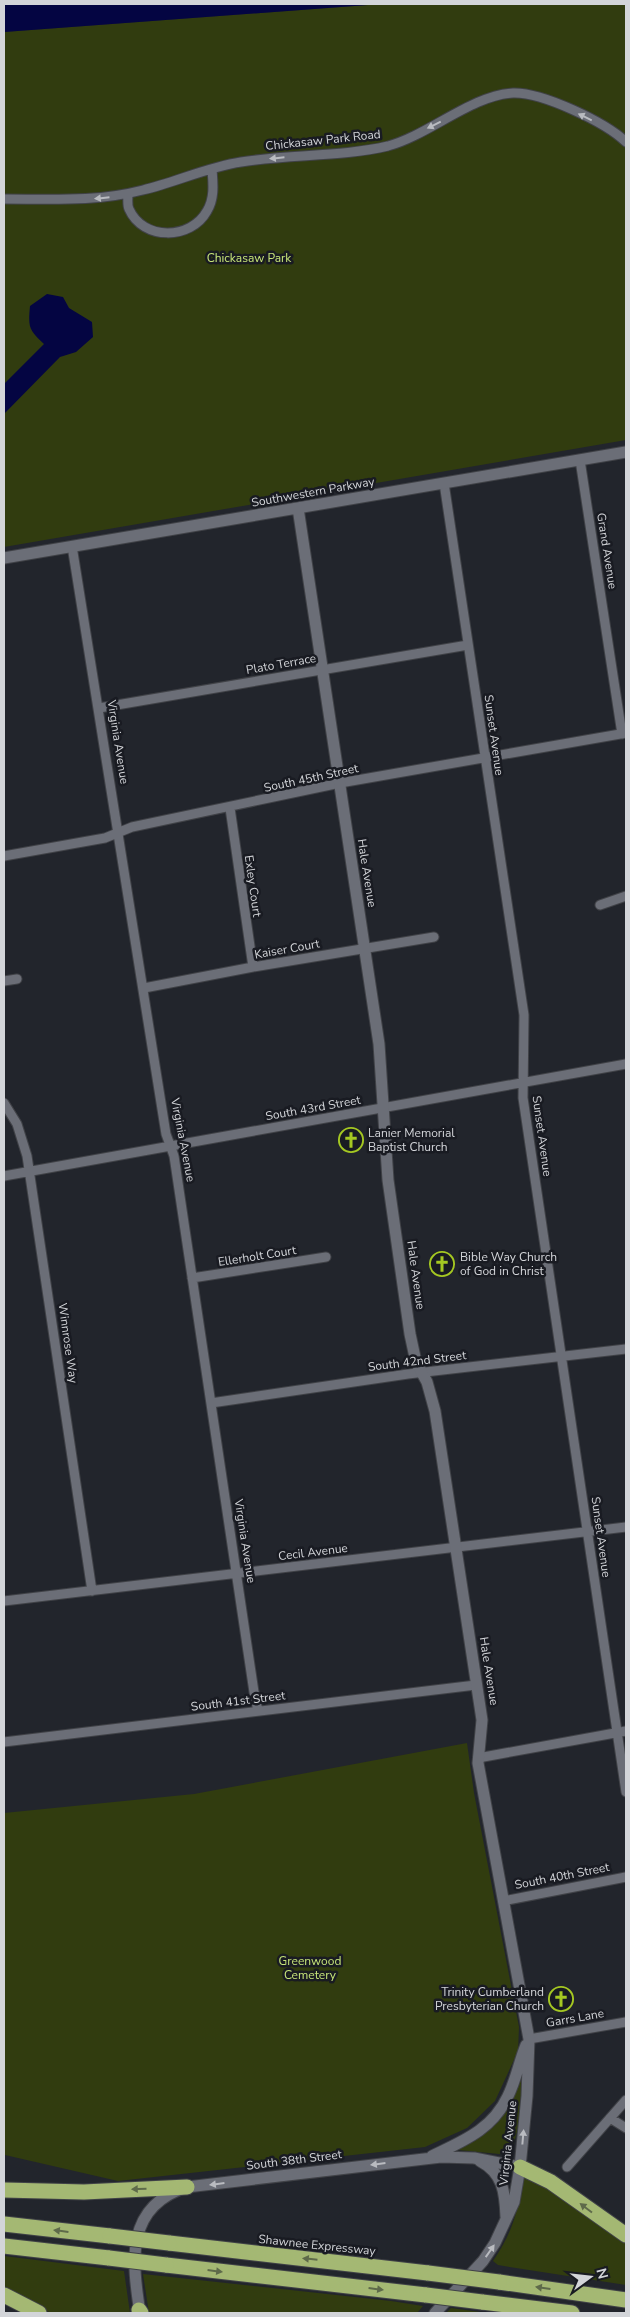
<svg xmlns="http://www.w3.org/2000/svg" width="630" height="2317" font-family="'Nunito Sans',sans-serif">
<rect width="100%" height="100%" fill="#22252c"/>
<path fill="#313c0f" d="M381 4H626V440L4 547V32Z
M467 1743 474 1793 519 2027 518 2051 495 2101 467 2128 425 2147 118 2181 5 2155 4 1813 194 1794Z
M524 2066 518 2128 511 2155 458 2150 470 2143Z
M527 2174 626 2240V2285L516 2268 498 2265 493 2261C512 2233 519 2211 522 2177Z
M4 2256 124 2271 130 2313H51L4 2289Z
M143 2274 391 2301 423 2306 417 2313H149Z
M451 2308 487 2313H446Z"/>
<path fill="#040542" d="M4 4H381L4 32Z
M47 294 63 297 69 308 92 322 93 337 76 352 60 357 4 414V384L44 344C29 330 28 328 30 306Z"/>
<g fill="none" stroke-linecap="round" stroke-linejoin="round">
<defs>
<path id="street" d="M128 194C128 198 127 205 129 209 143 241 191 240 207 211 215 198 213 183 212 169
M4 199C51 199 97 202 143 190 176 182 208 167 241 162 289 154 342 157 388 146 429 135 472 95 513 93 542 92 605 122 626 142
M580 460 622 734
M444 483 524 1015 523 1098 626 1792
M72 546 166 1134 174 1156 254 1692 258 1711
M99 708 468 645
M230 808 253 967
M4 856 105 838 132 827 340 783 626 733
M600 905 626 896
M4 981 17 979
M144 988 253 967 434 937
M4 1103 17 1124 27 1156 92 1591
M4 1176 626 1064
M192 1278 326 1257
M211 1403 408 1374 626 1349
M4 1601 626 1527
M4 1742 476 1685
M478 1758 626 1731
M503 1901 626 1877
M529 2039 626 2022
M610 2118 626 2128
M567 2167 626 2100"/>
<path id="secondary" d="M298 508 379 1044 388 1180 410 1334 416 1362 427 1382 435 1411 482 1720 478 1763 529 2039 527 2096 520 2167 514 2202 495 2243 483 2261 435 2313
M4 558 626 452
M432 2156C463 2141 492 2130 508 2096 516 2080 519 2062 526 2045
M480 2161C503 2173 505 2192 506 2217
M140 2313C132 2261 125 2206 187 2187L441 2157 474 2158 520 2167"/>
<path id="highway" d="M520 2167 551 2182 626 2235
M4 2190 84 2192 187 2187
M4 2224 110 2236
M169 2243 428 2273
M4 2246 109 2258
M166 2265 426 2295
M499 2282 626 2300
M4 2295 39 2313
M482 2302 572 2313
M139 2310 141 2313"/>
</defs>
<use href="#street" stroke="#404247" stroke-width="11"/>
<use href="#secondary" stroke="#404247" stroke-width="13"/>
<use href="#highway" stroke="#404247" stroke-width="17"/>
<use href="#street" stroke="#6b6e77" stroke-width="9"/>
<use href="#secondary" stroke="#6b6e77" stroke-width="11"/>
<use href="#highway" stroke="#a4b873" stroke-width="15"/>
<defs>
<path id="highway-bridge" d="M110 2236 169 2243
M109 2258 166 2265
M428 2273 499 2282
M426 2295 482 2302"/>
</defs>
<use href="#highway-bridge" stroke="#404247" stroke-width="17" stroke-linecap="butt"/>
<use href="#highway-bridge" stroke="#a4b873" stroke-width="15"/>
</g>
<defs><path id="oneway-solid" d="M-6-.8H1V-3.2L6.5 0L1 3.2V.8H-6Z" transform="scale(1.25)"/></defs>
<g fill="#b9bbc0">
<use href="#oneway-solid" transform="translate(585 117) rotate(-154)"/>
<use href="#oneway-solid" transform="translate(434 125) rotate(154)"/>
<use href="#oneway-solid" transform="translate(277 158) rotate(174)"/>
<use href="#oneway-solid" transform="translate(102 198) rotate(174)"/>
<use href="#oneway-solid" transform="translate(523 2137) rotate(-85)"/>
<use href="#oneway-solid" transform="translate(378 2164) rotate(173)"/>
<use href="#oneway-solid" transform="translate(217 2184) rotate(173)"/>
<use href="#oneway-solid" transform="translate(490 2251) rotate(-55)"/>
</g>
<g fill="#5e6a4a">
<use href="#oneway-solid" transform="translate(139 2189) rotate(178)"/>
<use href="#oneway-solid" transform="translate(586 2208) rotate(-143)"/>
<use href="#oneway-solid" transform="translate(61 2231) rotate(-173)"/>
<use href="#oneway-solid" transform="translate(310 2259) rotate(-174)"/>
<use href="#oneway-solid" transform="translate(215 2271) rotate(7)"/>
<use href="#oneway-solid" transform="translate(543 2288) rotate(-172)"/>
<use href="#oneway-solid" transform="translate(376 2289) rotate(7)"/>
</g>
<defs>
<symbol id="church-ring" viewBox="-11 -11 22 22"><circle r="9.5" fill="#191b22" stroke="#a5c822" stroke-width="1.5"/><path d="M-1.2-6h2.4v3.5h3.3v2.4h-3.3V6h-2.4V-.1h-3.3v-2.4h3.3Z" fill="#a5c822"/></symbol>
</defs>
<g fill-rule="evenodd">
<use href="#church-ring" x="337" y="1126" width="28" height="28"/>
<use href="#church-ring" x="428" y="1250" width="28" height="28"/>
<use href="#church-ring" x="547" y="1985" width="28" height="28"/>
</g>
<g text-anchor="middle" stroke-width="5" stroke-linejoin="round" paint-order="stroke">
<g font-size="12" fill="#d3d5d9" stroke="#191b22">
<text transform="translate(323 140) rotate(-6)" y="4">Chickasaw Park Road</text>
<text transform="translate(313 492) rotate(-10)" y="4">Southwestern Parkway</text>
<text transform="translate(607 551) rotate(81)" y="4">Grand Avenue</text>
<text transform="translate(281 664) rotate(-10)" y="4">Plato Terrace</text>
<text transform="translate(494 735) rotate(82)" y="4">Sunset Avenue</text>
<text transform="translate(118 742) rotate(81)" y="4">Virginia Avenue</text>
<text transform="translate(311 778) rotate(-12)" y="4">South 45th Street</text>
<text transform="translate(367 873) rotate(81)" y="4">Hale Avenue</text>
<text transform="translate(253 886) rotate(82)" y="4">Exley Court</text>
<text transform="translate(287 949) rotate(-10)" y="4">Kaiser Court</text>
<text transform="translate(313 1108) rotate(-10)" y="4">South 43rd Street</text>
<text transform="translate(542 1136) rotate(82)" y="4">Sunset Avenue</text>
<text transform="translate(183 1140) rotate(79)" y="4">Virginia Avenue</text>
<text transform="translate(257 1256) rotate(-9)" y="4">Ellerholt Court</text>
<text transform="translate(416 1275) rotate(82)" y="4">Hale Avenue</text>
<text transform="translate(68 1343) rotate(82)" y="4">Winnrose Way</text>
<text transform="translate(417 1361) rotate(-7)" y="4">South 42nd Street</text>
<text transform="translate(601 1537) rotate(82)" y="4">Sunset Avenue</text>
<text transform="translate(245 1541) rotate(81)" y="4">Virginia Avenue</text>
<text transform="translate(313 1552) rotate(-7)" y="4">Cecil Avenue</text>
<text transform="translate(489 1671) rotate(81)" y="4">Hale Avenue</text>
<text transform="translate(238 1701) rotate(-7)" y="4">South 41st Street</text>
<text transform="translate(562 1876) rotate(-11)" y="4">South 40th Street</text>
<text transform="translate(575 2018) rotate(-10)" y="4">Garrs Lane</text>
<text transform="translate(508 2143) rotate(-84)" y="4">Virginia Avenue</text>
<text transform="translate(294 2160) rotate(-7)" y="4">South 38th Street</text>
<text transform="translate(317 2245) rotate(6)" y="4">Shawnee Expressway</text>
</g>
<g font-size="12" fill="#c7e579" stroke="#191b22">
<text x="249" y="262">Chickasaw Park</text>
<text x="310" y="1965">Greenwood<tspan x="310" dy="14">Cemetery</tspan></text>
</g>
<g font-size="12" fill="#d3d5d9" stroke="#191b22" text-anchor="start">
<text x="368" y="1137">Lanier Memorial<tspan x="368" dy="14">Baptist Church</tspan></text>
<text x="460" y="1261">Bible Way Church<tspan x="460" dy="14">of God in Christ</tspan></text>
<text x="544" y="1996" text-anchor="end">Trinity Cumberland<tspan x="544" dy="14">Presbyterian Church</tspan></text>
</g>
</g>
<rect width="630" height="2317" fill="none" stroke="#d3d5d9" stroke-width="10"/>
<g transform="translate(590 2277) rotate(75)" stroke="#191b22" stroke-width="4" paint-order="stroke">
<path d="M0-4L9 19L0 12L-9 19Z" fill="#d3d5d9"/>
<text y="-8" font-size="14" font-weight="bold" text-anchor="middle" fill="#d3d5d9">N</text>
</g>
</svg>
